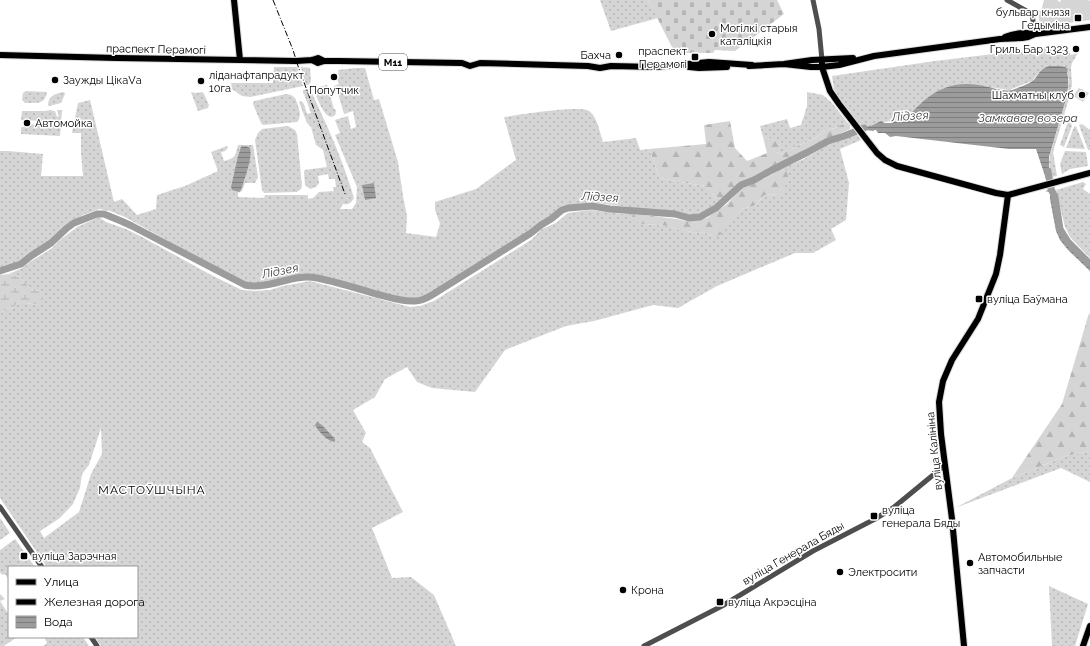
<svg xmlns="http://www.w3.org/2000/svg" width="1090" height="646" font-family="Raleway,sans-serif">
<defs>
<pattern id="grass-dots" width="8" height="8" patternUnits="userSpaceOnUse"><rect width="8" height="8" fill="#d5d5d5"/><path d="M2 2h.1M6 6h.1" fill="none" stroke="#b5b5b5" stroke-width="1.8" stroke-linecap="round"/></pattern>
<pattern id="forest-firs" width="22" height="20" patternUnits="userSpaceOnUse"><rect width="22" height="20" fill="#d5d5d5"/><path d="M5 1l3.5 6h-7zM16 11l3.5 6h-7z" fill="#b5b5b5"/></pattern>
<pattern id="wetland-marsh" width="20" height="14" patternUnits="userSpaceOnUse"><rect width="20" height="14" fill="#d5d5d5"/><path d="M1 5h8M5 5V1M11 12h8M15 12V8" fill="none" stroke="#b5b5b5"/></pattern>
<pattern id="cemetery-stones" width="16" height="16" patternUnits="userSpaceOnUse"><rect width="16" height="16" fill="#d5d5d5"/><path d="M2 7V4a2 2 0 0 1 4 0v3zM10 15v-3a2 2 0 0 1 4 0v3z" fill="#b5b5b5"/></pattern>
<pattern id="water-rules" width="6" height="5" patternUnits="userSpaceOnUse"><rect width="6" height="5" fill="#9c9c9c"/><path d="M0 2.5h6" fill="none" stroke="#7d7d7d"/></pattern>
</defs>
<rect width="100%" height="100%" fill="#fff"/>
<path fill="url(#grass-dots)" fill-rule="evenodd" d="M600 0H648L658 18 611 31Z
M1068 45 1070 55 1078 53 1072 63 1071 67 1072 84 1070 95 1053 152 1057 176 1051 177C1050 171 1048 163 1050 156 1053 140 1074 84 1067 72 1065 70 1062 68 1060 66H1049L1041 70 1032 81 1009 90 975 85 961 84 947 87 933 94 917 107 908 117 903 122C899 121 896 120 892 121 882 121 870 131 859 125L841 101 834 89 832 76 935 61Z
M274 67H297L303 86 250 97 242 96 232 89 231 83H273Z
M301 67 310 68 311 82 308 85H306Z
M355 68H365L374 100 379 99 398 162 403 196 407 216 406 233 436 237 440 224 435 210V202L476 189 516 160 504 117C519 115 580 105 589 111 597 116 600 133 603 142L636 138 640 150 649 149 660 178 686 183 706 186 716 198 723 199 704 213 695 216 591 202 562 206 551 216 537 224 526 233 429 294 419 298 410 299 359 287 329 278 309 274 278 279 268 283 255 284 244 283 125 217 110 211 99 209 83 215 72 223 39 250 31 254 19 263 0 269V151H8L43 154 41 176H83L81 153V133H72L78 103 90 100 114 202 122 199 137 215 156 209 157 195 185 186 218 171 211 152 227 146 228 148 225 151 221 152 224 161C236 158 235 156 238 145H253L258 177 255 183H245L242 191 238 193V197L264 198 265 195H308V199L313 198 319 192 334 191 333 187H336L335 179H329L328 174 318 176 319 183 316 187 310 189 305 185 304 172 305 170 327 167 323 150 316 145 311 127 307 123 299 102 301 101 304 104 307 114 311 113 304 94 303 93V90L310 89C327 125 343 160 354 198 351 203 349 205 343 204L340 209H352L356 203 357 187 335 135 340 133 335 120 348 116 351 129 356 127 353 111 344 114 337 90 334 91V86L339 84 337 78 339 77 338 70Z
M327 85 334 109 336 110C336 113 336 114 334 116 325 121 318 99 315 93L314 90 315 88Z
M1079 88 1089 93 1083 102 1075 97V93Z
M26 91 47 92C45 105 36 103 25 103L22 100 23 93Z
M64 92 65 94 61 103 49 106 48 105C48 96 56 93 64 92Z
M191 92 196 93 202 92 204 94 209 105 208 108 198 111Z
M807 92 823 95 832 103 847 122 835 128 825 130 815 138 781 154 776 152 771 139 763 137 760 126 787 119 790 128 801 125 807 106Z
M286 94 291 95 295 98C298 105 303 116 297 122L263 125 261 123 253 104 254 101Z
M51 110 53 111H55L57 117 59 116 57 110H62L61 122 21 120 22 111H45Z
M1070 122 1072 126 1064 147 1060 145 1067 124Z
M29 124 41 125V128H48V125L61 126 60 136 21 134V128L22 127H28Z
M1082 124 1090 130V150H1088L1079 125Z
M288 126 295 130 297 134 302 186 301 189 297 192 264 193 262 190 255 140 258 133 262 129Z
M1076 126 1085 149 1066 148 1074 127Z
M856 133 861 140 840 149 849 183 846 220 831 229 836 240 813 253H795L717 286 678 308 653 305 594 321 566 326 505 350 475 392 432 388 417 382 407 367 385 379 375 397 353 410 366 433 362 442 370 448 403 512 372 528 392 578 411 577 434 595 456 646H101L95 637H137V567H47L0 498V315L3 311 12 308 20 302 38 305 42 292 31 289 20 277 9 274 22 268 33 260 51 249 60 240 77 227 99 217 106 222 126 229 142 237 213 276 242 290 255 291 270 290 283 286 310 281 410 307 420 306 434 301 531 240 542 229 556 223 568 213 590 210 622 214H634L632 217 644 224 670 226 677 230H685L694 233 703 232 713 236 742 209 756 205 764 195 783 194 787 171 781 169 804 159 827 145ZM101 428 102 454 91 474 79 512 44 538 40 531 60 518 73 504 80 488 82 474 89 465Z
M1065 151 1086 152 1088 166 1070 169 1062 174 1060 164Z
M1083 182 1086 184 1083 189 1090 194V258L1070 237 1065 227 1056 190Z
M1090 451V482L1061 468 955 508 1012 478 1066 456Z
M0 518 10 533 0 540Z
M15 539 35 567H9V580L5 574 2 575 0 572V550Z
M1049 586 1088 604 1075 646H1052Z
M0 594 5 599 0 601 9 615V637H17L4 646H0Z
M48 637H83L89 646H43L47 643 45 639Z"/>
<path fill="url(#forest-firs)" d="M730 121 735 148 747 161 767 153 763 137 771 139H780L781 145 776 152 781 154 815 138 825 130 835 128 847 122 850 125V129L824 141 801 154 778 164 762 173 738 184 723 199 716 198 706 186 686 183 660 178 649 149 706 144 704 125Z
M781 169 787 171 788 178 783 194 764 195 756 205 742 209 731 220 720 235 713 236 703 232 694 233 685 230H677L670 226 644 224 633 221 632 216 634 214 677 219 685 221H695L707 218 727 204 742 188 764 179Z
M1089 313 1090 315V451L1066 456 1012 478 1062 404Z"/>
<path fill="url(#wetland-marsh)" d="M9 274 20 277 31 289 42 292V304L38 305 20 302 12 308 3 311 0 315V275Z"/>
<path fill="url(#cemetery-stones)" d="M648 0H777L784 14 735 51 715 50 713 53H675Z"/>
<path fill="#d5d5d5" d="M1044 0H1057L1060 2 1061 0H1088L1090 1V20L1046 26 1041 25 1039 20 1038 10 1041 11Z"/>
<path fill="url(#water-rules)" d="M1049 66H1060L1065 67 1068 69 1067 72 1068 77V87L1066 99 1049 157V179H1046L1036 149H1009L896 136 890 137 885 133H878L876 130H874V131L865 130 863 127 871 126 881 121 884 123H891L892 121 903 122C909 117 912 111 918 106 936 89 953 81 979 85 986 86 1005 92 1012 90 1018 88 1026 85 1031 82 1039 77 1037 70 1049 66Z
M246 146 250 148C253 158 244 180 241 190L239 192 232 190 231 187 238 156 241 147Z
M374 183 376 198 365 200 362 185Z
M1055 188 1053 191 1061 232 1068 243 1090 264V271L1068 250 1060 240 1056 231 1050 199V194L1049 192 1045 191Z
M317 422 322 425 335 439V442C327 441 319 432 315 425Z"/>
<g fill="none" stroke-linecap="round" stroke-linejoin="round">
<path stroke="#9c9c9c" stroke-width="7" d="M1048 171 1051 189 1055 197 1060 229 1068 242 1090 264
M0 271 21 264 31 256 51 243 67 228 74 223 97 214H104L121 221 132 226 245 285C270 290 292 273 317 278 337 282 356 288 376 294 388 297 402 302 415 301 421 301 427 298 432 295L531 233 541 225 551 219 562 210 568 208 592 206 610 209 675 214 689 218 700 217 716 208 741 185 754 180 772 170 808 152 828 141 844 136 864 128"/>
<defs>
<path id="major" d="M234 0 240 60
M1005 37C1014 33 1026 32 1035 34L1090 27
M0 55 117 58 296 61 312 60 318 58 324 61
M312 60 318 63 324 61H339L462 63 470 66 480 63 588 66 600 68 611 66 656 67 709 62 752 65
M822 60V67L830 91 839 104 877 153 885 160 897 166 996 193 1008 195 1090 173
M784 64 811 67H822L839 65 874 56 1000 39 1022 38 1028 37 1035 34
M749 66 784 64 812 60 853 58
M689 67 699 68 727 67
M964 646 952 519 941 434 939 402 943 381 952 360 978 319 996 274 1000 255 1008 195
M1083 646 1090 626"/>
</defs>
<use href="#major" stroke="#dbdbdb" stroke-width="8"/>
<path stroke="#4e4e4e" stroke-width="5" d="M813 0 819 29 822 60
M1007 0 1032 14 1035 34
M0 507 42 567
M91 637 97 646
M644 646 722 606 813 551 875 519 893 508 944 466"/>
<use href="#major" stroke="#000" stroke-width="6"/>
<path stroke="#000" stroke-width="1" stroke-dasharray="6 2 1 2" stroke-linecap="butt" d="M273 0 293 50 298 66 345 194"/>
</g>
<g fill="#000" stroke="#fff" stroke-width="1.5">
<rect x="1074" y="14" width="8" height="8" rx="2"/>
<circle cx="712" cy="34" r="4"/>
<circle cx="1076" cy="49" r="4"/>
<circle cx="619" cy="55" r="4"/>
<rect x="691" y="53" width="8" height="8" rx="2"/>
<circle cx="334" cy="77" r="4"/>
<circle cx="55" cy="80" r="4"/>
<circle cx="201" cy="81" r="4"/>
<circle cx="1082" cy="95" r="4"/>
<circle cx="27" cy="123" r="4"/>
<rect x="975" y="295" width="8" height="8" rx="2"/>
<rect x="870" y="512" width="8" height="8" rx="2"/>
<rect x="20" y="552" width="8" height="8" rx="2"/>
<circle cx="970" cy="563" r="4"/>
<circle cx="840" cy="572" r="4"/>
<circle cx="623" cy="590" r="4"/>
<rect x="716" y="598" width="8" height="8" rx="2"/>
</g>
<g text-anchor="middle" stroke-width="3" stroke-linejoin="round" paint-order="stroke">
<rect fill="#fff" stroke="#4c4c4c" stroke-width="1" x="379" y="54" width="28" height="16" rx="3"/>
<g font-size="10" font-weight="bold" fill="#000">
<text x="393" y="66">М11</text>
</g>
<g font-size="11" fill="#000" stroke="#fff" text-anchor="start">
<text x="1070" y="16" text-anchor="end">бульвар князя<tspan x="1070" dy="13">Гедыміна</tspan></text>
<text x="720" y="32">Могілкі старыя<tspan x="720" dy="13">каталіцкія</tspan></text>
<text x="1068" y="53" text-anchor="end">Гриль Бар 1323</text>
<text x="687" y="55" text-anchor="end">праспект<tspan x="687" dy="13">Перамогі</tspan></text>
<text x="611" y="59" text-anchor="end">Бахча</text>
<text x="209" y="79">ліданафтапрадукт<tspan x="209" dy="13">10га</tspan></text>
<text x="63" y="84">Заужды ЦікаVа</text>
<text x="334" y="94" text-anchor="middle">Попутчик</text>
<text x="1074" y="99" text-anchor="end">Шахматны клуб</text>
<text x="35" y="127">Автомойка</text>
<text x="987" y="303">вуліца Баўмана</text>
<text x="882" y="514">вуліца<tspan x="882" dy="13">генерала Бяды</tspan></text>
<text x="32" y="560">вуліца Зарэчная</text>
<text x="978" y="561">Автомобильные<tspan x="978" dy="13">запчасти</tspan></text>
<text x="848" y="576">Электросити</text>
<text x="631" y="594">Крона</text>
<text x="728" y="606">вуліца Акрэсціна</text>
</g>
<g font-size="11" fill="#000" stroke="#fff">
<text transform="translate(156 49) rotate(1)" y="4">праспект Перамогі</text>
<text transform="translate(934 451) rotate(-96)" y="4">вуліца Калініна</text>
<text transform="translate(793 553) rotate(-30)" y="4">вуліца Генерала Бяды</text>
</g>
<g font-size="12" font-style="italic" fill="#3d3d3d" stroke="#fff">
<text transform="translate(910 116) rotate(-4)" y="4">Лідзея</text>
<text x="1028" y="122">Замкавае возера</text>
<text transform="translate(600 197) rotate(3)" y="4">Лідзея</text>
<text transform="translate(280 271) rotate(-11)" y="4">Лідзея</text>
</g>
<g font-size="12" letter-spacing="1" fill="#000" stroke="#fff">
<text x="152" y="494">МАСТОЎШЧЫНА</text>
</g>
</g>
<rect x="8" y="566" width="130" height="72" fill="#ffffff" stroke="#999999"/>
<rect x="16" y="579" width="20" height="6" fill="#000000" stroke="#999999"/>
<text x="44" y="586" font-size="12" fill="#000000">Улица</text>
<rect x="16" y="599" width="20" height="6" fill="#000000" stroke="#999999"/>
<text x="44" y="606" font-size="12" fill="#000000">Железная дорога</text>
<rect x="16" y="616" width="20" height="12" fill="url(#water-rules)" stroke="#999999"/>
<text x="44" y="626" font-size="12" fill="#000000">Вода</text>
</svg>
